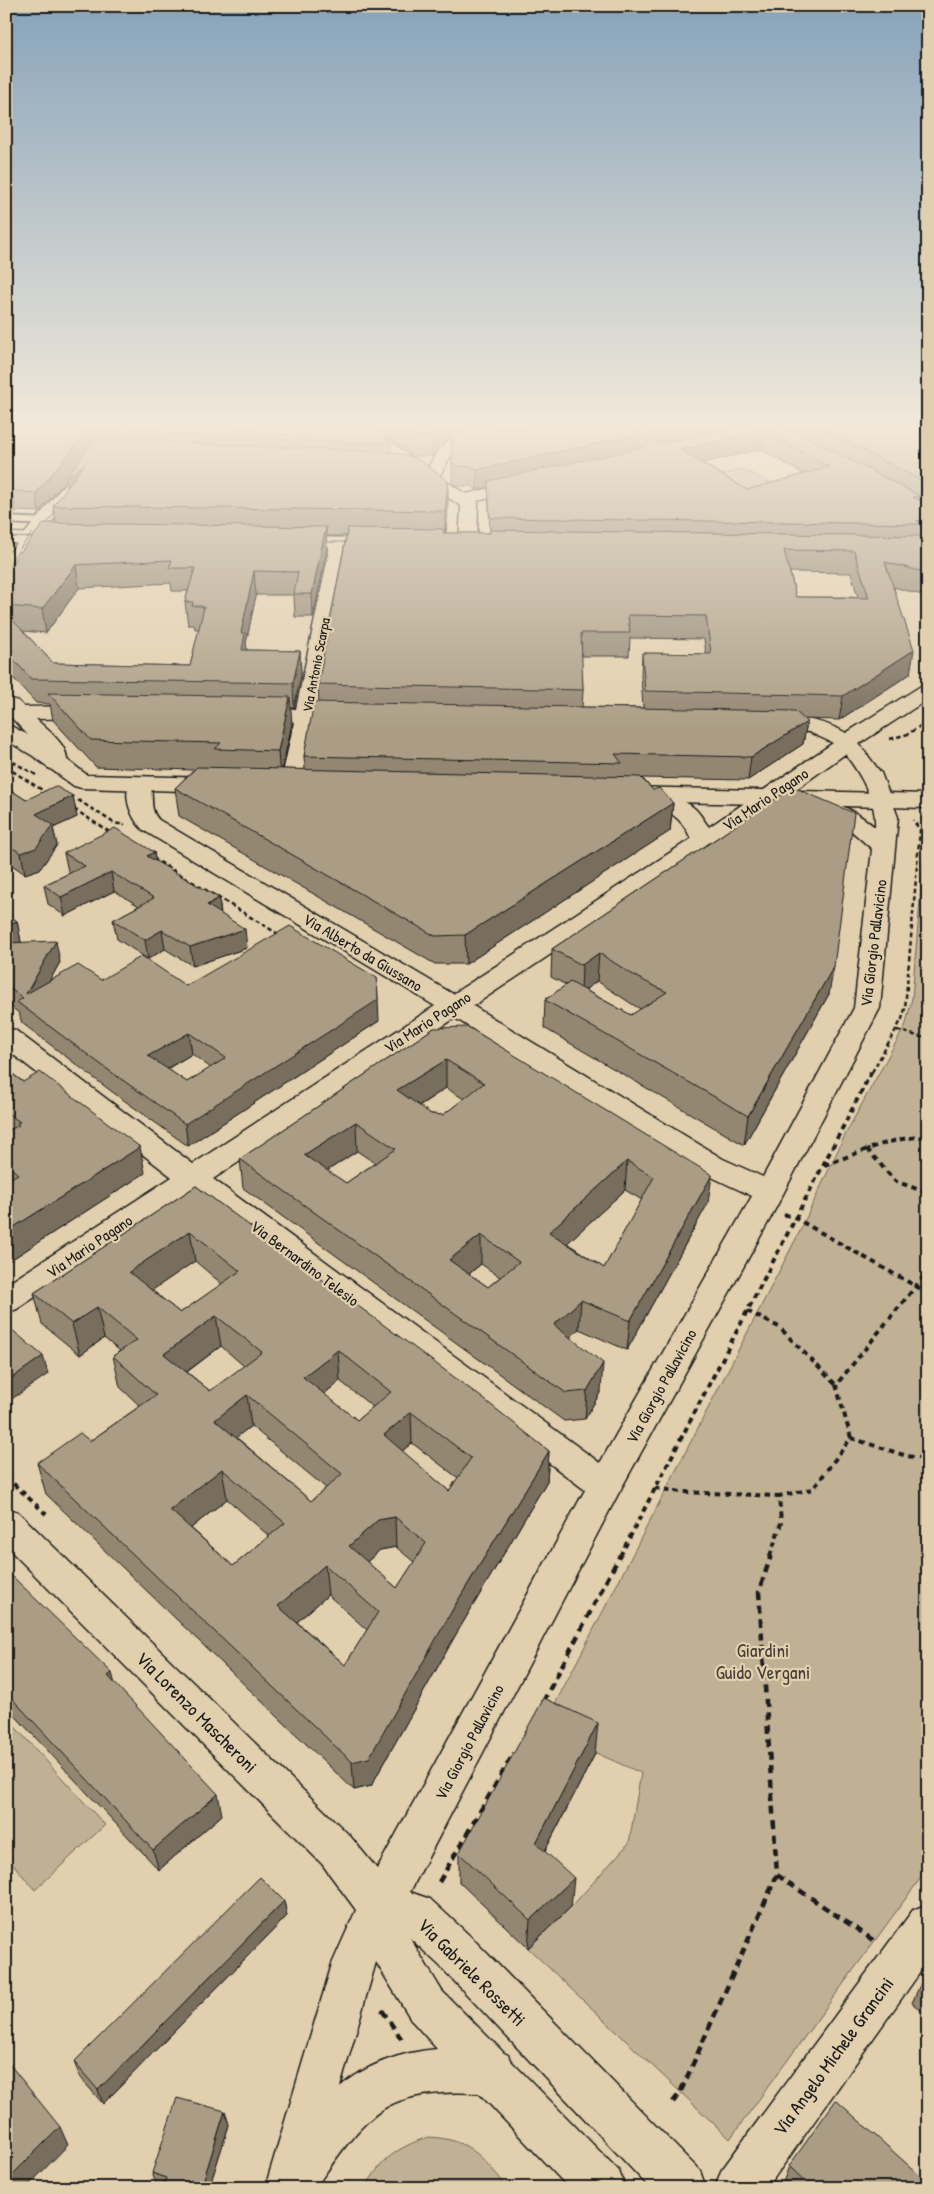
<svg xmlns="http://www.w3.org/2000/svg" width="934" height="2194" font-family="'Patrick Hand',sans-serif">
<rect width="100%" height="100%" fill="#e1cfad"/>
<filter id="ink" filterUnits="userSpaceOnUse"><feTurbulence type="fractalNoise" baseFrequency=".02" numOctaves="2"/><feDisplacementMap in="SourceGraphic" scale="10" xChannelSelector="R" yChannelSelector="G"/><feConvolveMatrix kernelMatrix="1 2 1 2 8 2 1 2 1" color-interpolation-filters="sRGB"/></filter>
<g filter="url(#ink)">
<path fill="#c0b195" stroke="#6e6658" d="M742 469 779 487 755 494 718 476Z
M928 823V1868L730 2139 528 1948 571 1907 629 1843 641 1773 542 1729 800 1231 846 1133 906 1024 912 998 926 826Z
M6 1717 105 1825 35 1890 6 1856Z
M428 2137C473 2139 481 2158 509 2188H365C382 2159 396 2148 428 2137Z"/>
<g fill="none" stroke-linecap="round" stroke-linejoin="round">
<defs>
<path id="service" d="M6 517 45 519 49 522 45 525 6 523Z"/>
<path id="minor" d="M111 426H127L12 573 6 574V557Z
M353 426H370L427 469 436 454 461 426H477L449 459 439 477 466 494 524 480 530 481 532 485 530 489 477 501 478 504 477 544 474 548 468 549 462 548 459 544 461 506 414 475Z
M338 538 344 539 347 543V552L317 709 355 712 358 716 355 720 348 722H314L302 787 299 792 291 794 283 792 280 787 294 722 247 719 244 715 247 711 254 709H296L329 552V543L332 539Z
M928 684V699L859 744 881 773 898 817 880 1008 771 1217 617 1496 410 1892 430 1899 470 1936 700 2171 706 2188H650L440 1966 410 1938 442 1991 504 2053 508 2055 510 2060 619 2171 625 2188H569L479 2093C453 2092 424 2092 399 2101 364 2113 336 2159 315 2188H265L332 1964 356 1910 322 1864 6 1546V1508L18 1512 350 1836 377 1869 585 1490 192 1193 17 1309 6 1313V1285L172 1177 6 1049V1028L15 1030 193 1164 435 1006 143 830C131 818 121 795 132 779L140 777 148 779C156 792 147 808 159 820L453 994 691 839C682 817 668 810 647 803 640 801 634 800 630 794L633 789C648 786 682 798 694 808 700 813 704 821 709 827L833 743 809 732 762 729 759 725 762 721C790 714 822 719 846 733L921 686ZM845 754C860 773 877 802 875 827 859 814 832 796 811 801L808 806 811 811 847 827 872 849 854 1008 763 1177 723 1159 473 1006 777 803ZM455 1018 703 1173 752 1196 600 1463 213 1179ZM376 1962 412 2021 437 2049C402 2052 367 2064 340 2087Z
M11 699 18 701 24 707 88 706 95 708 98 712 95 716 88 718 36 719C47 730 76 750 64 768L56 769 48 768 45 763 44 752 6 712V700Z
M928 1904V1961L767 2188H715L721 2171 913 1910Z"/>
<path id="tertiary" d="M6 533 69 534 75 535 78 539 75 543 69 544 6 543Z
M289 537 381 538 387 539 390 543 387 547 381 548 283 546 280 542 283 538Z"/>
<path id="secondary" d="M6 725 13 727 49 746 87 775 216 778 224 780 227 785 224 790 216 792 82 788 74 786 33 756 6 740Z
M627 787 928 794V808L627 801 619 799 616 794 619 789Z"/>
</defs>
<use href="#service" stroke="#1c1c1c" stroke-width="4"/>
<use href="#minor" stroke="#1c1c1c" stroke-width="3"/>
<use href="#tertiary" stroke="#1c1c1c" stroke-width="3"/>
<use href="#secondary" stroke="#1c1c1c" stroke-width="3"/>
<path stroke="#1c1c1c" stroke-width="2.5" stroke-dasharray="4.5 3" stroke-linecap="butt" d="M890 739 908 734 928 721
M6 758 38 776
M6 767 47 793
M78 800 114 823 125 825
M74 809 111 833
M153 858 280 935
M897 1030 928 1039
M872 1072 902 1019 905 1009 920 830 913 820"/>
<path stroke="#1c1c1c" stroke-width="4" stroke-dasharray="5.5 4.5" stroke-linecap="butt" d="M867 1149 895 1181 928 1193
M824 1165C859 1154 890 1136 928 1137
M784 1214 795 1218 928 1293
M747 1311 779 1327 836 1385
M851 1438 907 1456 928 1459
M6 1477 46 1514
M655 1488 682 1492 779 1496
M620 1556 872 1071
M770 1556 781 1523 779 1496 813 1489 851 1438 836 1385 928 1271"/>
<path stroke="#1c1c1c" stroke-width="4.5" stroke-dasharray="8 5.5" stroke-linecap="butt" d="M543 1702 620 1555
M777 1875 876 1942
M439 1882 514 1753
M382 2010 404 2043
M673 2102 680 2093 777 1875 759 1592 771 1555"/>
<use href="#service" fill="#e1cfad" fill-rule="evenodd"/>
<use href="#minor" fill="#e1cfad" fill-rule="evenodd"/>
<use href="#tertiary" fill="#e1cfad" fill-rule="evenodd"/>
<use href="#secondary" fill="#e1cfad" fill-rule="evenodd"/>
<path stroke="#1c1c1c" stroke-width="1" d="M96 450 115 426
M39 534 63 502
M6 537 46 538
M314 542H359
M6 567 32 533"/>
</g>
<path fill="#938772" stroke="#1c1c1c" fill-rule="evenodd" d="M6 426H110L99 439 108 440 107 432 388 438V442L391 444V452L448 507 446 533H490L488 487 477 490 472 486H457L452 483V439L464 426H928V663L926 596 894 587 910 674 839 720 804 719 807 722 803 744 748 780 642 778 653 790 673 803 670 831 466 964H435L179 816 175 788 194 770 96 767 53 720 50 704 36 703 6 670V570L56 523 53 506 67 488 66 480 39 512 16 511 13 515 6 516ZM760 449 804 474 747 490 703 463ZM326 536H346L318 684 319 703 304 756 305 770 282 769 292 724 290 708H294L301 675 300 651 247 650 246 643 256 595H294L295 617H313L327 549ZM790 572 851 573 858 597H796ZM171 583 172 591H188L185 602 188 625H194L195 629H199L190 666 53 663 23 631 46 633 79 588ZM630 638 704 639 706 654 642 653 641 676 643 708 582 707 583 690 581 656H629Z
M373 426H459L433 456H414Z
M6 787 26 800 73 796 77 817 53 828 57 845 40 869 25 874 6 861Z
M793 787 829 994 744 1145 544 1028 545 1000 566 985 551 977 552 949ZM597 981 635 1006 641 1009 631 1015 585 990Z
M154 852 155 861 219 898 221 914 247 948 193 966 165 949 148 959 117 939 113 920 139 906 114 891 65 916 48 904 44 885 70 873 68 871 64 853Z
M6 914 17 921 21 942H20L60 962 50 980H101L186 986 379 1021 188 1146 111 1091 22 1023 19 1013 6 1003ZM192 1054 211 1068 187 1082 167 1069Z
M434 1028 708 1203 627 1350 579 1329 570 1337 601 1391 585 1419 564 1421 243 1188 240 1159ZM446 1088 464 1099 443 1115 431 1114 419 1106ZM357 1151 375 1163 346 1183 327 1171ZM625 1190 642 1200 604 1268 567 1243ZM481 1264 500 1277 488 1287 469 1274Z
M6 1069 145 1173 6 1263Z
M196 1186 549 1451 547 1481 455 1636 371 1786 354 1790 46 1494 37 1463 90 1441 140 1406 120 1387 113 1356 120 1351 104 1338 80 1355 42 1324 34 1293ZM195 1261 222 1284 180 1313 152 1290ZM221 1346 244 1366 210 1391 187 1372ZM340 1381 373 1407 357 1420 324 1394ZM251 1426 326 1488 311 1501 236 1437ZM412 1443 458 1478 449 1491 402 1451ZM227 1499 269 1536 233 1566 191 1528ZM396 1547 414 1562 397 1588 367 1562 380 1550ZM328 1595 367 1630 345 1665 297 1622Z
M6 1577 222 1815 159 1870 6 1706Z
M595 1754 545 1851 571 1907 528 1948 459 1882V1853Z
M284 1901 287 1916 103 2104 80 2077 74 2062Z
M928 1971V2017L912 2003 924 1976Z
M225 2111 229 2125 209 2188H162L157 2186 152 2173Z
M789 2166 928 2188H781Z"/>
<path fill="#786e5d" stroke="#1c1c1c" d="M92 426H110L71 474 85 464 69 503 66 480 39 512 36 493Z
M442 426H459L433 456 432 437Z
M680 426H755L651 451 649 438 652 432Z
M763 430 760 449 679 469 680 450Z
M639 434 638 453 477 490V470Z
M448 481V507L445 537V511Z
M12 491 16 511 13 515 9 496Z
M928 518V537L921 539 924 524 917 521Z
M326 527 327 549 313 617 312 594Z
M76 565 79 588 46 633 42 609Z
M254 571 256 595 246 643 248 657 242 650 241 633Z
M914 650 910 674 839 720 843 696Z
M300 651 301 675 294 708 293 683Z
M290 697 292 724 280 778 278 751Z
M807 722 803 744 748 780 751 757Z
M73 796 77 817 53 828 57 845 40 869 25 874 21 853 36 814Z
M673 803 670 831 466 964 465 935Z
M154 852 157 871 147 856Z
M111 872 114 891 65 916 61 897Z
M219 898 221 917 207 905Z
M17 921 21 942 6 950V926Z
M245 929 247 948 193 966 190 947Z
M162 930 165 949 148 959 145 940Z
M56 941 60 962 32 1013 26 994Z
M599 953 597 981 581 993 582 965Z
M834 966 829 994 744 1145 748 1116Z
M377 978 379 1021 188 1146 185 1124Z
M189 1033 192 1054 152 1077 148 1056Z
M446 1060V1088L398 1119 397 1090Z
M356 1122 357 1151 307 1184 304 1155Z
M140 1147 145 1173 6 1263V1232Z
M627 1161 625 1190 548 1261 549 1232Z
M712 1175 708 1203 627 1350 630 1321Z
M190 1231 195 1261 135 1302 129 1272Z
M481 1235V1264L450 1289 449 1260Z
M581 1300 579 1329 553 1354 554 1325Z
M97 1307 104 1338 80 1355 72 1324Z
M216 1316 221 1346 170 1384 164 1354Z
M338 1350 340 1381 306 1408 303 1377Z
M43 1356 48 1374 6 1403V1382Z
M603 1363 601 1391 585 1419 587 1391Z
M247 1395 251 1426 220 1450 215 1420Z
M411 1412 412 1443 385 1465 384 1435Z
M549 1451 547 1481 455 1636 371 1786 354 1790 352 1762 454 1607Z
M222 1469 227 1499 176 1540 170 1510Z
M395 1517 396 1547 380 1550 351 1576 349 1546 378 1520Z
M325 1565 328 1595 282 1635 278 1606Z
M112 1673 118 1695 108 1676Z
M598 1723 595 1754 534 1872 536 1843Z
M218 1794 222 1815 159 1870 153 1850Z
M574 1878 571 1907 528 1948 530 1920Z
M284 1901 287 1916 103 2104 98 2090Z
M225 2111 229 2125 209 2188H201Z
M60 2127 68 2145 26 2188H6V2181Z"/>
<path fill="#ab9d85" stroke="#1c1c1c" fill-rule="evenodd" d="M6 426H92L36 493 12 491 9 496H6Z
M112 426H372L388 438H383L391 444 107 432Z
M397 426H442L432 437H413Z
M464 426H680L652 432 649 438 652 442 659 444 738 426H785L920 496 913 497 928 504V518L917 521 924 524 490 518 488 481 640 448 647 445 649 440 646 436 639 434 477 470 473 467 457 466 452 463V439ZM763 430 829 467 747 490 680 450Z
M817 426H928V484Z
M96 439 391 452 417 458 448 481 445 511 53 506 85 464 65 478Z
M44 523 326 527 312 594H294L298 572 254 571 241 633H245L242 650 300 651 293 683 31 679 6 651V613L53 663 190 666 204 607H201L202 606H192L193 602H185L195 568H169L172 560 76 565 42 609 6 606V570Z
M348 528 444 529 443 533H490V530L928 536V573L885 562 914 650 843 696 645 691 642 653 711 654 706 616 628 615 630 633H581L583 690 318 684ZM784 550 854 551 869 598 796 597Z
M48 693 290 697 278 751 215 749 221 743 91 740Z
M314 702 795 711 807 722 751 757 615 754 622 763 304 756Z
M197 767 640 777 653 790 659 788 673 803 465 935 435 936 175 788Z
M55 786 73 796 36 814 53 825 36 848 21 853 6 844V787L26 800Z
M793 787 854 813 834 966 748 1116 545 1000 570 982 631 1015 667 992 638 978 599 953 582 965 552 949Z
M115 828 154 852 147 856 219 898 207 905 245 929 190 947 162 930 145 940 113 920 154 898 111 872 61 897 44 885 85 866 64 853Z
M6 914 17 921 6 926Z
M290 926 377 978 378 1000 185 1124 107 1069 17 1002 23 998 6 986V943L56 941 26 994 78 965 101 980 142 956 186 986ZM189 1033 226 1058 187 1082 148 1056Z
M468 1027 712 1175 630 1321 581 1300 554 1325 603 1363 587 1391 566 1393 240 1159 434 1028ZM446 1060 484 1083 443 1115 431 1114 397 1090ZM356 1122 396 1149 346 1183 304 1155ZM627 1161 654 1177 604 1268 549 1232ZM481 1235 519 1262 488 1287 449 1260Z
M6 1069 23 1082 40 1072 140 1147 6 1232V1181L18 1174 6 1164V1132L19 1125 17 1123 20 1122 6 1112Z
M196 1186 481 1397 549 1451 454 1607 369 1758 352 1762 37 1463 80 1433 90 1441 156 1395 113 1356 137 1340 97 1307 72 1324 34 1293ZM190 1231 240 1271 180 1313 129 1272ZM216 1316 262 1352 210 1391 164 1354ZM338 1350 391 1392 357 1420 303 1377ZM247 1395 342 1474 311 1501 215 1420ZM411 1412 471 1458 449 1491 384 1435ZM222 1469 285 1523 233 1566 170 1510ZM395 1517 426 1543 397 1588 349 1546 378 1520ZM325 1565 378 1612 345 1665 278 1606Z
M11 1329 43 1356 6 1382V1332Z
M10 1574 112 1673 108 1676 218 1794 153 1850 6 1692V1577Z
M544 1698 598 1723 536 1843 574 1878 530 1920 459 1853Z
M260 1877 284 1901 98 2090 74 2062Z
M928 1971V1979L924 1976Z
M6 2060 60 2127 6 2181Z
M177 2098 225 2111 201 2188H163L166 2178 152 2173Z
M836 2100 928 2183V2188H812L789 2166Z"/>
</g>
<linearGradient id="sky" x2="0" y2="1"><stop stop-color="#87a3ba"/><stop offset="0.58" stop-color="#f2e9da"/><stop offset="1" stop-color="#f2e9da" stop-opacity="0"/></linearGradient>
<rect width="934" height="733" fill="url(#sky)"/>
<g text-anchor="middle" stroke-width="4.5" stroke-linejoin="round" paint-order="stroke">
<g font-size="14" fill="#1c1c1c" stroke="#e1cfad">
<text transform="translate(316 665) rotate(-79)" y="5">Via Antonio Scarpa</text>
</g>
<g font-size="16" fill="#1c1c1c" stroke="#e1cfad">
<text transform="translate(765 799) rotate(-34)" y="6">Via Mario Pagano</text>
<text transform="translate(873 943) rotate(-83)" y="6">Via Giorgio Pallavicino</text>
<text transform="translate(363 952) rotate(31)" y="6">Via Alberto da Giussano</text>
<text transform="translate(427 1022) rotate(-33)" y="6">Via Mario Pagano</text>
<text transform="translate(89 1246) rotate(-34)" y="6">Via Mario Pagano</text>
<text transform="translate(305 1263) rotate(37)" y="6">Via Bernardino Telesio</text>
<text transform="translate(661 1386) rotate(-61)" y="6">Via Giorgio Pallavicino</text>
<text transform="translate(469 1742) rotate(-62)" y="6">Via Giorgio Pallavicino</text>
</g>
<g font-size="19" fill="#45413a" stroke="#e1cfad">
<text x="763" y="1657">Giardini<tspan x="763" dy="22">Guido Vergani</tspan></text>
</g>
<g font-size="19" fill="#1c1c1c" stroke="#e1cfad">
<text transform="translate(197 1712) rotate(45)" y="7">Via Lorenzo Mascheroni</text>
<text transform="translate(472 1972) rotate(45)" y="7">Via Gabriele Rossetti</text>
<text transform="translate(833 2056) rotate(-54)" y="7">Via Angelo Michele Grancini</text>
</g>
</g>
<rect width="934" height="2194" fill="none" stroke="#e1cfad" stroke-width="25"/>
<rect x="12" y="12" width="909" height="2169" fill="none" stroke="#1c1c1c" stroke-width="2" filter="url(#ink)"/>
</svg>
